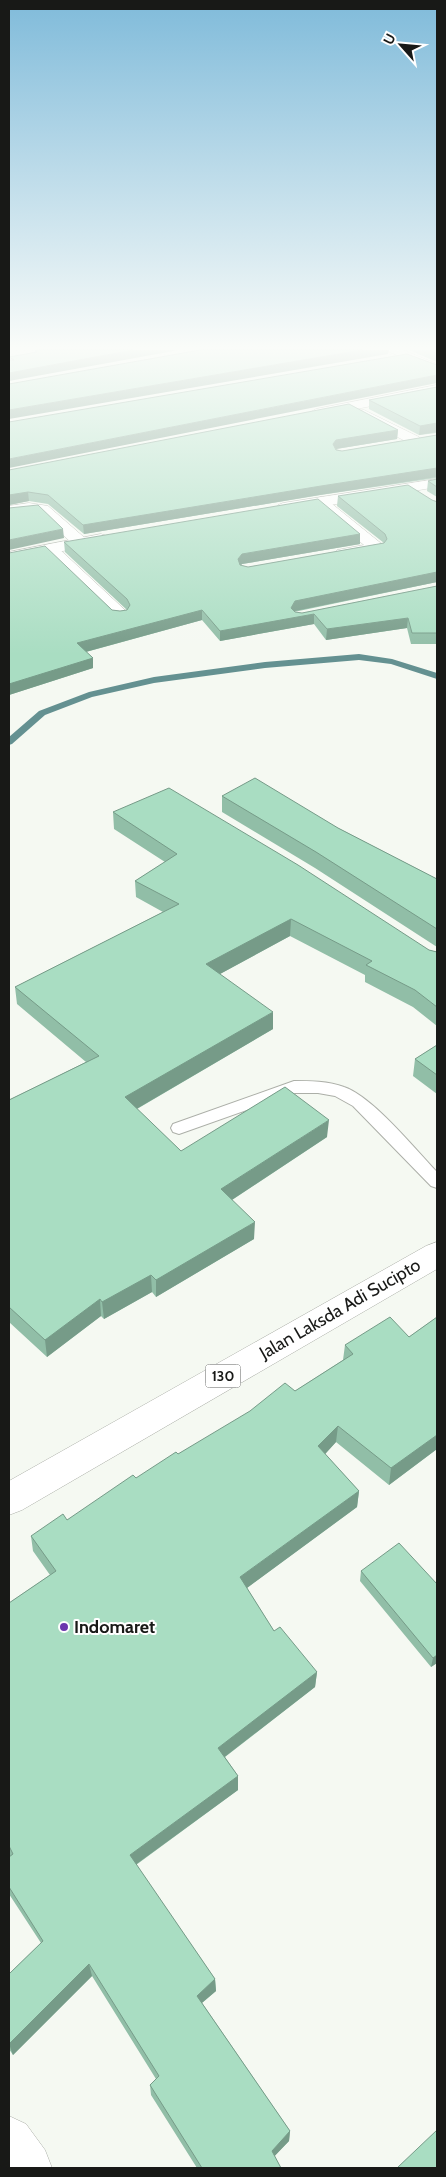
<svg xmlns="http://www.w3.org/2000/svg" width="446" height="2177" font-family="Cabin,sans-serif">
<rect width="100%" height="100%" fill="#f5f9f2"/>
<g fill="none" stroke-linecap="round" stroke-linejoin="round">
<path fill="#649191" fill-rule="evenodd" d="M359 654 392 659 437 673V679L391 664 359 660 265 668 154 683 92 697 45 715 12 744 9 745V737L39 711 89 692 154 677 265 662Z"/>
<defs>
<path id="lane" d="M294 1081C310 1081 328 1081 344 1087 373 1097 414 1148 437 1172V1188L431 1186 353 1106 335 1096 318 1093H295L179 1134 173 1132 171 1128 173 1124Z"/>
<path id="street" d="M385 350H403L437 364V372Z
M437 385V393L316 417 309 413 316 409Z
M364 410 419 437 421 440 414 444 409 443 359 417 357 414 359 411Z
M321 497 326 499 383 545 385 548 383 551 343 558 337 556 335 553 337 550 364 545 316 505 313 502 316 499Z
M29 503 48 506 86 539 88 542 86 545H74L39 513 9 516V506Z
M50 544 56 546 126 611 129 615 126 619 120 620 114 619 44 552 42 549 44 546Z
M9 2116 26 2124 45 2150 52 2168H9Z"/>
<path id="secondary" d="M437 479V487L283 513 278 511 275 508 278 505 283 503Z
M101 534 107 536 109 539 107 542 9 562V552Z"/>
<path id="primary" d="M437 1242V1269L22 1510 9 1515V1481L426 1246Z"/>
</defs>
<use href="#lane" stroke="#acafa8" stroke-width="2"/>
<use href="#street" stroke="#acafa8" stroke-width="1"/>
<use href="#secondary" stroke="#acafa8" stroke-width="1"/>
<use href="#primary" stroke="#acafa8" stroke-width="1"/>
<use href="#lane" fill="#fff" fill-rule="evenodd"/>
<use href="#street" fill="#fff" fill-rule="evenodd"/>
<use href="#secondary" fill="#fff" fill-rule="evenodd"/>
<use href="#primary" fill="#fff" fill-rule="evenodd"/>
</g>
<path fill="#91bea7" d="M409 350H437V362Z
M437 387V433L419 435 369 409V400Z
M398 430 397 439 336 449 342 451 437 435V478L320 495 84 534 48 504 29 501 9 505V470Z
M437 479V497L427 491 428 481Z
M338 496 432 500 437 501V583V582L294 612 302 613 437 586V644H411L407 628 326 640 314 624 220 641 202 620 86 652 93 668 9 695V553L112 610 120 611 127 610 65 552 64 542 360 534V544L242 564 241 565 248 567 384 543 337 506Z
M222 796 338 828 437 879V947L315 868 222 812Z
M113 812 429 950 437 952V1026L413 1007 365 982V975L290 936 220 974 273 1029 137 1109 181 1151 327 1137 232 1200 254 1239 156 1297 152 1292 104 1319 101 1316 47 1357 9 1322V1100L86 1062 17 1004 15 987 163 912 136 897 135 881 165 862 114 829Z
M437 1045V1094L413 1076 415 1059Z
M437 1317V1449L389 1485 336 1442 325 1454 359 1491 357 1507 247 1588 274 1631 317 1672 315 1687 225 1757 238 1776V1790L136 1865 215 1979 216 1991 202 2003 290 2131 289 2141 274 2156 281 2168H197L151 2095 150 2085 156 2079 92 1976 13 2055 9 2049V1974L41 1943 9 1894V1857L10 1855 9 1852V1603L50 1575 33 1551 31 1536 67 1520 178 1454 295 1391 343 1360 345 1345 409 1337Z
M361 1571 437 1584V1663L431 1667 360 1581Z"/>
<path fill="#769b88" d="M133 350H179L9 381V373Z
M362 350H389L388 354 9 419V410Z
M437 375V383L9 468V459Z
M437 423V432L419 435 420 426Z
M398 430 397 439 336 449 333 444 336 440Z
M437 468V477L320 495 84 534 83 525 321 486Z
M28 492 29 501 9 505V495Z
M63 529 64 538 9 550V540Z
M360 534V544L242 564 238 569V559L242 554Z
M437 572V582L295 611 290 618 291 608 295 601Z
M202 610V620L78 654 77 643Z
M314 614V624L220 641V631Z
M408 618 407 628 326 640 327 629Z
M93 658V668L9 695V684Z
M291 919 290 936 207 981 206 964Z
M273 1012V1029L126 1115 125 1097Z
M329 1120 327 1137 221 1207V1189Z
M255 1222 254 1239 156 1297V1280Z
M151 1275 152 1292 104 1319 102 1302Z
M100 1299 101 1316 47 1357 45 1340Z
M338 1426 336 1442 317 1463 318 1446Z
M437 1435V1449L389 1485 391 1468Z
M359 1491 357 1507 240 1593V1577Z
M437 1655V1663L431 1667 433 1658Z
M317 1672 315 1687 218 1762V1748Z
M238 1776V1790L131 1868 130 1855Z
M89 1964 92 1976 13 2055 9 2044Z
M215 1979 216 1991 197 2007V1996Z
M290 2131 289 2141 271 2160 272 2151Z"/>
<path fill="#a9ddc2" stroke="#769b88" d="M133 350 9 373V360H14L9 357 37 352 35 351 36 350Z
M200 350H362L9 410V384Z
M430 350H437V354Z
M407 354 437 365V375L9 459V422Z
M437 387V423L420 426 369 400Z
M349 404 398 430 336 440 333 444 336 450 342 451 437 435V468L321 486 83 525 48 495 28 492 9 495V470Z
M437 479V487L428 481Z
M408 485 432 500 437 502V572L295 601 291 608 295 612 302 613 437 586V633H412L408 618 327 629 314 614 220 631 202 610 77 643 93 658 9 684V553L45 546 112 610 120 611 127 610 130 605 127 599 64 542 318 499 360 534 242 554 238 559 240 565 248 567 384 543 387 539 385 534 338 496Z
M38 505 63 529 9 540V508Z
M255 778 338 828 437 879V929L316 852 222 796Z
M169 788 298 865 429 950 437 952V1007L415 990 366 965 372 961 291 919 206 964 273 1012 125 1097 181 1151 285 1087 329 1120 221 1189 255 1222 156 1280 151 1275 102 1302 100 1299 45 1340 9 1307V1100L99 1056 15 987 179 904 135 881 177 854 113 812Z
M437 1045V1075L415 1059Z
M390 1317 409 1337 437 1317V1435L391 1468 338 1426 318 1446 359 1491 240 1577 274 1631 280 1627 317 1672 218 1748 238 1776 130 1855 215 1979 197 1996 290 2131 272 2151 281 2168H202L150 2085 159 2076 89 1964 9 2044V1974L43 1941 9 1887V1857L13 1854 9 1846V1603L56 1571 31 1536 63 1514 67 1520 133 1475 136 1478 176 1452 178 1454 250 1411 285 1383 295 1391 353 1354 345 1345Z
M399 1543 437 1584V1655L433 1658 361 1571Z
M437 2130V2168H397Z"/>
<linearGradient id="sky" x2="0" y2="1"><stop stop-color="#80bbda"/><stop offset="0.53" stop-color="#fafcf9"/><stop offset="1" stop-color="#fafcf9" stop-opacity="0"/></linearGradient>
<rect width="446" height="655" fill="url(#sky)"/>
<circle fill="#6b36ad" stroke="#fff" stroke-width="2" cx="64" cy="1627" r="5"/>
<g text-anchor="middle" stroke-width="4" stroke-linejoin="round" paint-order="stroke">
<rect fill="#fff" stroke="#5d5e5d" stroke-width="1" x="205.5" y="1364.5" width="35" height="23" rx="4"/>
<g font-size="14" font-weight="bold" fill="#181917">
<text x="223" y="1381">130</text>
</g>
<g font-size="18" fill="#181917" stroke="#fff">
<text transform="translate(340 1309) rotate(-30)" y="6">Jalan Laksda Adi Sucipto</text>
</g>
<g font-size="18" font-weight="bold" fill="#181917" stroke="#fff" text-anchor="start">
<text x="74" y="1633">Indomaret</text>
</g>
</g>
<rect width="446" height="2177" fill="none" stroke="#181917" stroke-width="20"/>
<g transform="translate(401 45) rotate(297)" stroke="#ffffff" stroke-width="4" paint-order="stroke">
<path d="M0-4L9 19L0 12L-9 19Z" fill="#181917"/>
<text y="-8" font-size="14" font-weight="bold" text-anchor="middle" fill="#181917">U</text>
</g>
</svg>
